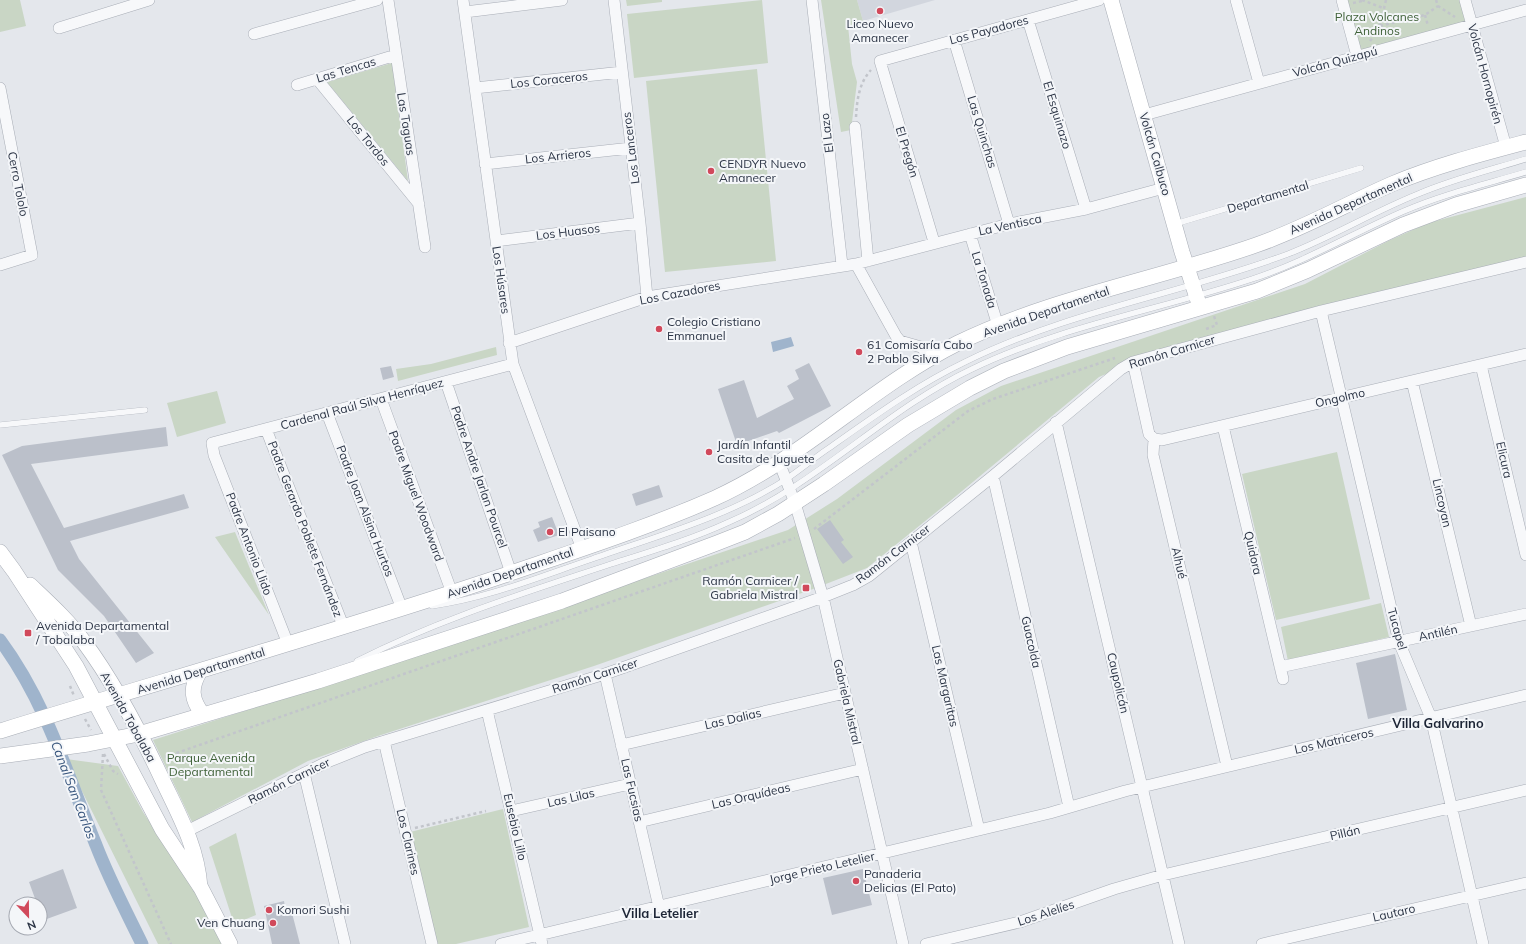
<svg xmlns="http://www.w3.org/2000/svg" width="1526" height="944" font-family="Mulish,sans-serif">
<rect width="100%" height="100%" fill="#e4e7ec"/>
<path fill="#d2d6de" d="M857 0H935L863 21Z"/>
<path fill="#c9d6c5" d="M0 0H20L26 26 0 32Z
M626 0H662V2L627 6Z
M762 0 768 63 634 78 627 14Z
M821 0H857L863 21 848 26 852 64 857 82 851 130 841 132Z
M1346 0H1461L1467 23 1361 52Z
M392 63 408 181 327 82Z
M757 69 776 261 665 272 646 81Z
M1526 197V258L1314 308 1170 346 1099 377 950 501 867 568 813 589 594 666 378 736 308 761 192 822 153 740 385 666 788 530 837 499 956 410 1001 386 1305 284 1388 241 1428 223Z
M496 347 497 355 398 381 396 369 431 364Z
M217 391 226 423 177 437 167 403Z
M1337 452 1370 599 1276 620 1242 474Z
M235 532 269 615 215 537Z
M1381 603 1389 637 1288 661 1281 627Z
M66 759 118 766 143 812 199 898 222 944H158Z
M503 809 529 927 456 944H437L410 832Z
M236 833 256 915 234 924 209 847Z"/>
<path fill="#9fb4cc" d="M791 337 794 346 773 352 771 342Z"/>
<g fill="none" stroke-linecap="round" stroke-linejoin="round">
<path stroke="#9fb4cc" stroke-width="13" d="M0 640C46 702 67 774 96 845 109 879 126 911 142 944"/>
</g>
<path fill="#bbc0ca" d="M809 363 831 406 779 433 777 431 737 445 718 389 744 380 757 418 794 399 787 386 799 379 795 370Z
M391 366 394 377 383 380 380 368Z
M166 427 168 446 31 464 64 528 184 494 189 508 70 541 79 559 154 653 136 663 104 616 58 570 2 455 22 446Z
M659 485 663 497 636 506 632 494Z
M552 517 559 535 538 542 533 530 540 527 538 522Z
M830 520 844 540 841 542 853 557 843 564 817 529Z
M1395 654 1407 710 1368 719 1356 663Z
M63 869 77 908 44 920 40 911V904H37L29 882Z
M863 869 872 905 832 915 823 878Z
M284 901 286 914 292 913 300 944H272L264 906Z"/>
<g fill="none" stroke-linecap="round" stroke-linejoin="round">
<defs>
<path id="lane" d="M1175 224 1361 168
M0 425 145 410
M432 606C488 598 539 577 592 559 657 536 727 517 785 480 800 470 814 458 829 448 873 417 917 385 965 362 1068 311 1181 294 1288 254 1332 237 1373 212 1418 194 1453 179 1490 170 1526 159
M357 661C437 620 524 593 608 565 649 552 690 540 729 522 818 484 885 410 972 369 1061 326 1159 310 1252 279 1305 262 1353 233 1404 211 1443 194 1486 184 1526 172"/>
<path id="street" d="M388 0 425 247
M463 0 513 364 582 549
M614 0 640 223 647 297
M812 0 842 265
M1236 0 1259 83
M1342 0 1357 56
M1465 0 1506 147
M465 12 562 0
M1028 20 1086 209
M59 28 149 0
M254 34 377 0
M954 40 1009 224
M317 79 419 204
M297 85 396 55
M0 88 32 255 0 265
M475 88 622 72
M1144 115 1526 10
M855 127 868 261
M485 164 631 148
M970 234 998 326
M496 241 640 223
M934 242 880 61 1099 0
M856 264 896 336 900 341 921 347 932 357
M1321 311 1399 642 1431 718 1483 944
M509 343 647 297 856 264 1009 224 1086 209 1164 188
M1133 362 1149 434 1154 439
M1481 365 1526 555
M1412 381 1471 626
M446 382 511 573
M381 399 452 593
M327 413 402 609
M1056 422 1179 944
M1223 426 1283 679
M266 429 344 628
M1154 439 1162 440 1526 354
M1154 439 1153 455 1227 766
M779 462 795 503 823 597 903 944
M993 476 1069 807
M911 542 979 830
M288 644 214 455 212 443 513 364
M1280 667 1526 614
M605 674 659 907
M487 710 542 944
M384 741 432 944
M621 745 845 693
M304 773 345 944
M511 811 630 784
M639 822 863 769
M187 831 325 763 365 747 605 674 823 597 853 585 869 576 993 476 1121 369 1133 362 1321 311 1526 262
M501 944 979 830 1050 813 1125 791 1526 695
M926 944 1020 922 1114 889 1163 875 1526 790
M1262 944 1526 883"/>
<path id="secondary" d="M1111 0 1182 252 1200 307
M0 552 14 571 76 666 162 829 201 888 230 944
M30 585C49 603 69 621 84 642 115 684 140 732 162 779 179 815 197 846 200 887
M200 671C190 688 191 699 203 715
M0 731C169 679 338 631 505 575 575 551 647 528 715 498 803 458 872 386 958 343 1050 298 1159 279 1256 245 1303 229 1346 204 1392 184 1435 166 1481 154 1526 142
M0 756 88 744 139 734 318 681 562 601 717 543 745 532 778 514 824 484 908 425 970 388 1004 371 1067 347 1257 291 1308 270 1403 225 1456 205 1526 185"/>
</defs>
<use href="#lane" stroke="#a9aeb7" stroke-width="6"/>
<use href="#street" stroke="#a9aeb7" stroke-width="12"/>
<use href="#secondary" stroke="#a9aeb7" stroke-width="16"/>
<path stroke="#c2c5cb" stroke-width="2.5" stroke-dasharray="3 3" stroke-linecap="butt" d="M1362 0 1383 8
M1436 0 1438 6 1455 17
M1353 3 1362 1
M1425 15 1428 26
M1380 26 1425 15 1438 6
M1370 41 1379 30 1386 0
M856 117C857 100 859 83 871 70
M1206 329 1217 325 1214 316
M814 529 968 411 993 399 1115 358
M70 686 74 696
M85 719 91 730
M103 754 101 790 171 944
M104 754 113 771 118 774
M165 757 795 538
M415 828 486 811"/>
<use href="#lane" stroke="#f7f8fa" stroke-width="5.5"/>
<use href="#street" stroke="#f7f8fa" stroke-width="11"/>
<use href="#secondary" stroke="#fff" stroke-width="15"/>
</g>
<g fill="#d1495b" stroke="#f4f6f9" stroke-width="1.5">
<circle cx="880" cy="11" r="4"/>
<circle cx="711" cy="171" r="4"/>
<circle cx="659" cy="329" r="4"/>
<circle cx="859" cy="352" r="4"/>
<circle cx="709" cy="452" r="4"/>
<circle cx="550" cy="532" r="4"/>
<rect x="802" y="584" width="8" height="8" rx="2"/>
<rect x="24" y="629" width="8" height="8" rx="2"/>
<circle cx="856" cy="881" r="4"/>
<circle cx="269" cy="910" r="4"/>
<circle cx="273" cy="923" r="4"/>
</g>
<g text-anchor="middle" stroke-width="4" stroke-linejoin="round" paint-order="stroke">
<g font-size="12" fill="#3f6138" stroke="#f4f6f9">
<text x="1377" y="21">Plaza Volcanes<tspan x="1377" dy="14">Andinos</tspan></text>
<text x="211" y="762">Parque Avenida<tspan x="211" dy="14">Departamental</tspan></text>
</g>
<g font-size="12" fill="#2b3445" stroke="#f4f6f9" text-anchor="start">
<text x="880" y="28" text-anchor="middle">Liceo Nuevo<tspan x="880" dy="14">Amanecer</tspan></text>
<text x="719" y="168">CENDYR Nuevo<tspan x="719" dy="14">Amanecer</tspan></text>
<text x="667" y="326">Colegio Cristiano<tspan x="667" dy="14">Emmanuel</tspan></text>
<text x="867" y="349">61 Comisaría Cabo<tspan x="867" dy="14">2 Pablo Silva</tspan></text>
<text x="717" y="449">Jardín Infantil<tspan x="717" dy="14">Casita de Juguete</tspan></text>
<text x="558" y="536">El Paisano</text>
<text x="798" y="585" text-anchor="end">Ramón Carnicer /<tspan x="798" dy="14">Gabriela Mistral</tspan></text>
<text x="36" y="630">Avenida Departamental<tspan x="36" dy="14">/ Tobalaba</tspan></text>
<text x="864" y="878">Panaderia<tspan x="864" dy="14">Delicias (El Pato)</tspan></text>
<text x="277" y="914">Komori Sushi</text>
<text x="265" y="927" text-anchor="end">Ven Chuang</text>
</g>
<g font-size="12" fill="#2b3445" stroke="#f4f6f9">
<text transform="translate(989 30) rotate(-15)" y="4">Los Payadores</text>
<text transform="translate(1335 62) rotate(-15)" y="4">Volcán Quizapú</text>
<text transform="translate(346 70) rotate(-17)" y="4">Las Tencas</text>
<text transform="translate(1485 74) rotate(75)" y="4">Volcán Hornopirén</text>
<text transform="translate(549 80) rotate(-6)" y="4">Los Coraceros</text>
<text transform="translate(1057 115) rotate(73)" y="4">El Esquinazo</text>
<text transform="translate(406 124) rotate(81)" y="4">Las Taguas</text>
<text transform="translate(982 132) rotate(73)" y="4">Las Quinchas</text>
<text transform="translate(827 133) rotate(-97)" y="4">El Lazo</text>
<text transform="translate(368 141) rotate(51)" y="4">Los Tordos</text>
<text transform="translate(631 148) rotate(-97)" y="4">Los Lanceros</text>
<text transform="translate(907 152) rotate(73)" y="4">El Pregón</text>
<text transform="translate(1155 154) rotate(74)" y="4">Volcán Calbuco</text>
<text transform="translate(558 156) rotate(-6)" y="4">Los Arrieros</text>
<text transform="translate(18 184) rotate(79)" y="4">Cerro Tololo</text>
<text transform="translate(1268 197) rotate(-17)" y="4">Departamental</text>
<text transform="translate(1351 204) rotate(-24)" y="4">Avenida Departamental</text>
<text transform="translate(1010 225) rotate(-12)" y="4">La Ventisca</text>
<text transform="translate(568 232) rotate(-7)" y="4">Los Huasos</text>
<text transform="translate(501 280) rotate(82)" y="4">Los Húsares</text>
<text transform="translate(984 280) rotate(73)" y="4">La Tonada</text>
<text transform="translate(680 293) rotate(-11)" y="4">Los Cazadores</text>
<text transform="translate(1046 312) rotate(-19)" y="4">Avenida Departamental</text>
<text transform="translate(1172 352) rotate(-17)" y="4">Ramón Carnicer</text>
<text transform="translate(1340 398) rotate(-13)" y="4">Ongolmo</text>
<text transform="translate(362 404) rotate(-15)" y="4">Cardenal Raúl Silva Henríquez</text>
<text transform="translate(1504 460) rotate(77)" y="4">Elicura</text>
<text transform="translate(479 477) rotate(71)" y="4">Padre Andre Jarlan Pourcel</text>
<text transform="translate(416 496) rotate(70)" y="4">Padre Miguel Woodward</text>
<text transform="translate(1442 503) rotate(77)" y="4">Lincoyan</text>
<text transform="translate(365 511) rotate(69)" y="4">Padre Joan Alsina Hurtos</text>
<text transform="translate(305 529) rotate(69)" y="4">Padre Gerardo Poblete Fernández</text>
<text transform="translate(249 544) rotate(69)" y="4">Padre Antonio Llido</text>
<text transform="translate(1253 553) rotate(77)" y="4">Quidora</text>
<text transform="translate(893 554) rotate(-37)" y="4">Ramón Carnicer</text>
<text transform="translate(1179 563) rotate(77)" y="4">Alhué</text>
<text transform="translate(510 573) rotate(-19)" y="4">Avenida Departamental</text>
<text transform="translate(1397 629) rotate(74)" y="4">Tucapel</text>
<text transform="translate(1438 633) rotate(-12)" y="4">Antilén</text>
<text transform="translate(1031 642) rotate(77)" y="4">Guacolda</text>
<text transform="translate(201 671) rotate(-17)" y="4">Avenida Departamental</text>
<text transform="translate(595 676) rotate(-18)" y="4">Ramón Carnicer</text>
<text transform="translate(1118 683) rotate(77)" y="4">Caupolicán</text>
<text transform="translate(945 686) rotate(77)" y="4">Las Margaritas</text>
<text transform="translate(847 702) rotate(77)" y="4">Gabriela Mistral</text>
<text transform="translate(128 717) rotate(61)" y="4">Avenida Tobalaba</text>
<text transform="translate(733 719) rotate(-13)" y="4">Las Dalias</text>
<text transform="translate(1334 741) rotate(-13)" y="4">Los Matriceros</text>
<text transform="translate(289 781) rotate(-26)" y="4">Ramón Carnicer</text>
<text transform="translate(632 790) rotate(77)" y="4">Las Fucsias</text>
<text transform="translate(751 796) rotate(-13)" y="4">Las Orquídeas</text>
<text transform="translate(571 798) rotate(-13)" y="4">Las Lilas</text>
<text transform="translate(515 827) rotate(77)" y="4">Eusebio Lillo</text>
<text transform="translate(1345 833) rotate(-13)" y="4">Pillán</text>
<text transform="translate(408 842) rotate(77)" y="4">Los Clarines</text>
<text transform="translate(822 868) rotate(-13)" y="4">Jorge Prieto Letelier</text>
<text transform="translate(1046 913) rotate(-18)" y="4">Los Alelíes</text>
<text transform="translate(1394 913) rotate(-13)" y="4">Lautaro</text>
</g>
<g font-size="13" font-weight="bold" fill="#1d2536" stroke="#f4f6f9">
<text x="1438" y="728">Villa Galvarino</text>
<text x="660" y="918">Villa Letelier</text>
</g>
<g font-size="13" font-style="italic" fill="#34527a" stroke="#f4f6f9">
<text transform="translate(74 790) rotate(69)" y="5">Canal San Carlos</text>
</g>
</g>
<g transform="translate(28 916) rotate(158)"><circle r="19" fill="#f4f6f9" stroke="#a4a8b1"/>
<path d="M0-3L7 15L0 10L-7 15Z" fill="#d1495b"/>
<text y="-6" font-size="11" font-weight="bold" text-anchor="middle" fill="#2b3445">N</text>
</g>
</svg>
